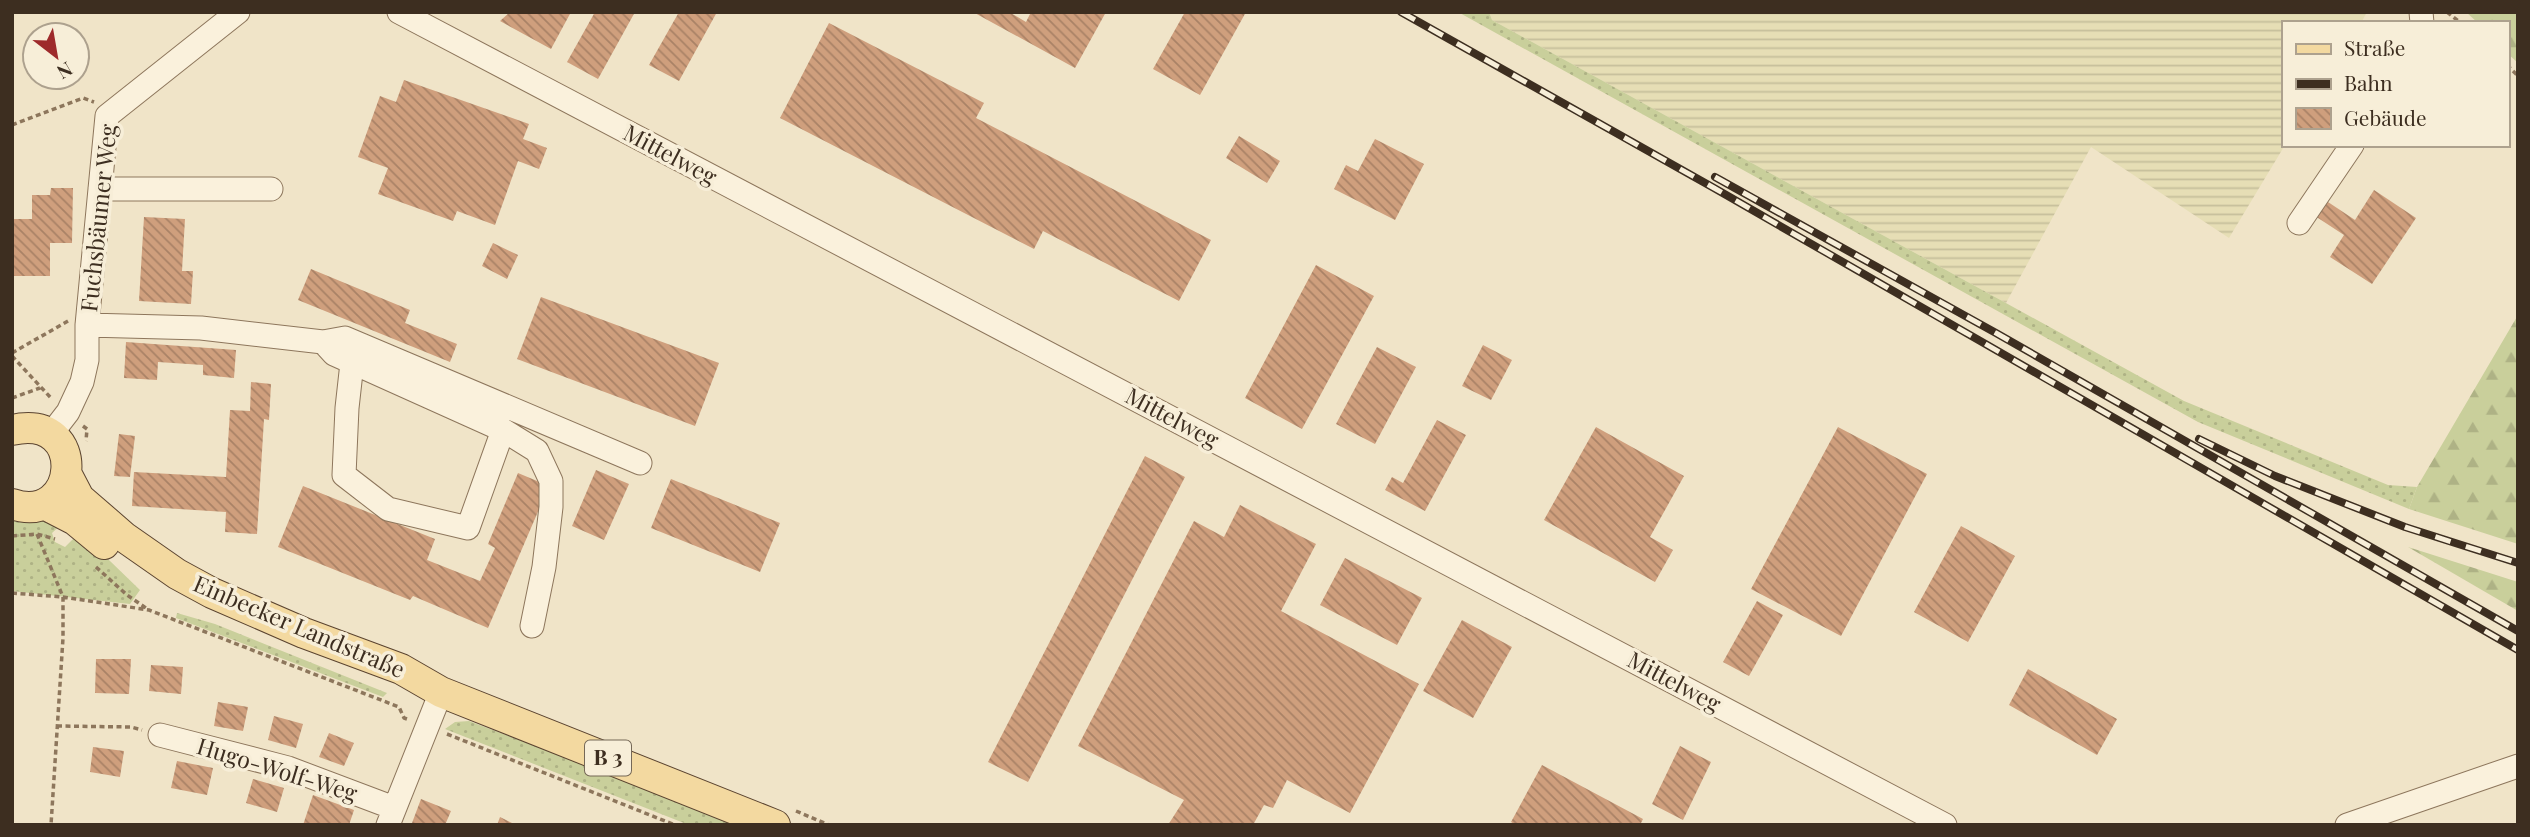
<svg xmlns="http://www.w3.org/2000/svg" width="2530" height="837" font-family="'Playfair Display',serif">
<defs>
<pattern id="farmland-rules" width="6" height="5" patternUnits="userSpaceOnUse" patternTransform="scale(1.75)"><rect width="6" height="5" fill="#e6deb5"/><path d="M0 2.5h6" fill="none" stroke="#c6bf9b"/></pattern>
<pattern id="grass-dots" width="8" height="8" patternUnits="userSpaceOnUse" patternTransform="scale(1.75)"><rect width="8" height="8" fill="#c9cf9b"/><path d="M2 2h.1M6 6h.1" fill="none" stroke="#aeb285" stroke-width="1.8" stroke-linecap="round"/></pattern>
<pattern id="forest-firs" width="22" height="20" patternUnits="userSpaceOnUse" patternTransform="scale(1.75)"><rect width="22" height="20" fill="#c9cf9b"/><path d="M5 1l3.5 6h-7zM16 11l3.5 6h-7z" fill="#aeb285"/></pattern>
<pattern id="building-back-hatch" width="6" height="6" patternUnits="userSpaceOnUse" patternTransform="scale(1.75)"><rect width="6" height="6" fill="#cf9f7d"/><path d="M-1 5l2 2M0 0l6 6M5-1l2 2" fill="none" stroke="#a98266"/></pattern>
</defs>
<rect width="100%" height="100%" fill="#f0e4c8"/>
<path fill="url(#farmland-rules)" d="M1489 12H2367L2361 23H2283V145H2285L2229 238 2091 147 2006 303 1492 20Z"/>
<path fill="url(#grass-dots)" d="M1458 12H1489L1492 20 2184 401 2388 485 2417 487 2409 509 2198 422Z
M12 514 64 522 52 533 55 542 65 547 80 532 140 590 130 604 12 591Z
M177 613 215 624 387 693 383 697 176 618Z
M469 721 744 825H689L445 729 455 722Z"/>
<path fill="url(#forest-firs)" d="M2466 12H2518V63L2507 53V23H2478Z
M2518 315V544L2409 509 2417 487Z
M2408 547 2518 582V611Z"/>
<path fill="url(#building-back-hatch)" d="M510 12H571L551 49 500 21Z
M595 12H635L598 79 567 62Z
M679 12H717L679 81 649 65Z
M973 12H1009L1026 22 1031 12H1106L1075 68Z
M1185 12H1246L1200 95 1153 69Z
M829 23 984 103 976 118 1211 240 1179 301 1043 231 1034 249 780 118Z
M404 80 529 124 523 139 547 148 539 169 518 161 495 225 457 211 453 221 378 194 388 168 358 157 380 96 396 102Z
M1239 136 1280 161 1267 183 1226 158Z
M1375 139 1424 164 1395 220 1334 189 1346 165 1358 171Z
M51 188H73L72 243H50V276H12V219H32V195H50Z
M2374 190 2416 218 2372 284 2330 257 2344 235 2315 216 2325 200 2355 220Z
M144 217 185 219 182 271H193L191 304 139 301Z
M493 243 518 255 507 279 482 266Z
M1316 265 1374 296 1302 429 1245 398Z
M311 269 410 310 405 323 457 344 450 362 298 300Z
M541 297 719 363 695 426 517 359Z
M126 342 236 350 234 378 203 375V365L158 362 157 380 124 378Z
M1483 345 1512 360 1491 400 1462 386Z
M1377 347 1416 367 1375 444 1336 424Z
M251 382 271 384 269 420 264 419 257 534 225 532 226 512 132 506 134 472 226 477 230 410 250 411Z
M1437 420 1466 435 1425 511 1385 490 1392 477 1403 483Z
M1596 427 1684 476 1650 537 1673 550 1655 582 1544 520Z
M1838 427 1927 474 1841 636 1751 589Z
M119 434 135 436 130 477 114 476Z
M1145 456 1185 477 1028 782 988 762Z
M596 470 629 484 604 540 572 526Z
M518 473 549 486 488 628 413 596 410 600 278 547 303 486 435 539 427 560 480 581 495 548 488 544Z
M671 479 780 523 760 572 651 528Z
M1240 505 1316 544 1281 611 1419 684 1350 813 1287 780 1273 808 1264 805 1253 825H1168L1184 800 1078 746 1194 521 1224 537Z
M1961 526 2015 556 1968 642 1914 612Z
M1345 558 1422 598 1397 645 1320 605Z
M1757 601 1783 615 1749 676 1723 662Z
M1462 620 1512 647 1473 718 1423 691Z
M96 659H131L129 694 95 693Z
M151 665 183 667 181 694 149 691Z
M2028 669 2117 719 2097 755 2009 705Z
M218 702 248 707 243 731 214 726Z
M274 716 303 724 296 748 268 740Z
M329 733 354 743 344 766 319 757Z
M1680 746 1711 762 1683 820 1652 804Z
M93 747 124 751 120 777 90 772Z
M177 761 213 768 207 795 171 788Z
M1542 765 1643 819 1640 825H1516L1511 822Z
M253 779 284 788 277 812 246 803Z
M313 795 354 810 349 825H303Z
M421 799 451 811 445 825 412 823Z
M500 817 516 825H497Z"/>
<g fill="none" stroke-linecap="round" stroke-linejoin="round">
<defs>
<path id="minor" d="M399 12 1945 825
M2421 12 2422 23
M100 189H271
M2299 223 2352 145
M87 325 201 328 323 342 345 338 640 463
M323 342 334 354 503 430 537 451 551 481V507L544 567 532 626
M352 363 347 408 344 475 388 509 468 528 503 430
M51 434 68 412 82 382 87 360V325L107 116 238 12
M160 735 288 768 394 808
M388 825 441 692
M2347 825 2518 766"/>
<path id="major" d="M12 430C90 412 79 527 12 504
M67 475 79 498 124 537 177 574 212 593 304 633 401 669 441 692 775 825
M44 504 75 520 104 544"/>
</defs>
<use href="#minor" stroke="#8d765c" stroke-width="25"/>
<use href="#major" stroke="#5b4430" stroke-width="32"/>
<path stroke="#8d765c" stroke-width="3.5" stroke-dasharray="5 3.5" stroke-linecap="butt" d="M2447 12 2461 23
M2507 65 2518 76
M12 125 83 98 94 102
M12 353 68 321
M12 356 51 398
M12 398 40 388
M83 426 87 429 86 441
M37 534 63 597V638L51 825
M12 536 37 534 55 539
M96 567 127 595 146 608
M12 593 63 597 149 610 399 707 404 718 410 720
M57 726 131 727 142 730
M447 734 675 825
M796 811 829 825"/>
<use href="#minor" stroke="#faf1dc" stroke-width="23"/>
<use href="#major" stroke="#f3d9a0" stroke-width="30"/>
<defs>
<path id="rail" d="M1401 12 1714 188 2518 650
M1715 177 1996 333 2518 631
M2199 439 2275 476 2405 527 2518 563"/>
</defs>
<use href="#rail" stroke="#3d2e20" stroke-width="8"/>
<use href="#rail" stroke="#f7eed8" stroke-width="5" stroke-dasharray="16" stroke-linecap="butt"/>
</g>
<g text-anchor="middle" stroke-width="7" stroke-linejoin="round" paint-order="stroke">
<rect fill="#f7eed8" stroke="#756857" stroke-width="2" x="585" y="740.5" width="46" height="35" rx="5"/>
<g font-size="21" font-weight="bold" fill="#3d2e20">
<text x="608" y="765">B 3</text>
</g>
<g font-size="23" fill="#3d2e20" stroke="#f7eed8">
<text transform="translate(670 155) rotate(28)" y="8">Mittelweg</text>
<text transform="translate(99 218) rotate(-84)" y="8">Fuchsbäumer Weg</text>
<text transform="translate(1172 418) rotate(28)" y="8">Mittelweg</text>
<text transform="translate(299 627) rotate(23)" y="8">Einbecker Landstraße</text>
<text transform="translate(1674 682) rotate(28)" y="8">Mittelweg</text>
<text transform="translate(277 770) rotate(17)" y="8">Hugo-Wolf-Weg</text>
</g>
</g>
<rect width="2530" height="837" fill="none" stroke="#3d2e20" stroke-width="28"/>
<rect x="2282" y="21" width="228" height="126" fill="#f7eed8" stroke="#ada18e" stroke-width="2"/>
<rect x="2296" y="44" width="35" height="10" fill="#f3d9a0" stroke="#ada18e" stroke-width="2"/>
<text x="2344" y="56" font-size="21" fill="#3d2e20">Straße</text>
<rect x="2296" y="79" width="35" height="10" fill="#3d2e20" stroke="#ada18e" stroke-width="2"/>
<text x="2344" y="91" font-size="21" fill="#3d2e20">Bahn</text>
<rect x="2296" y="108" width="35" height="21" fill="url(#building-back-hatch)" stroke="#ada18e" stroke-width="2"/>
<text x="2344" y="126" font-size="21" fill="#3d2e20">Gebäude</text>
<g transform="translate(56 56) rotate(149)"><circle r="33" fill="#f7eed8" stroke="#ada18e" stroke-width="2"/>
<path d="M0-5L12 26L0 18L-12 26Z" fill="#9e2a2b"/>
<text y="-10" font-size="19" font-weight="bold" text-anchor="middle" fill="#3d2e20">N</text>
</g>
</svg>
